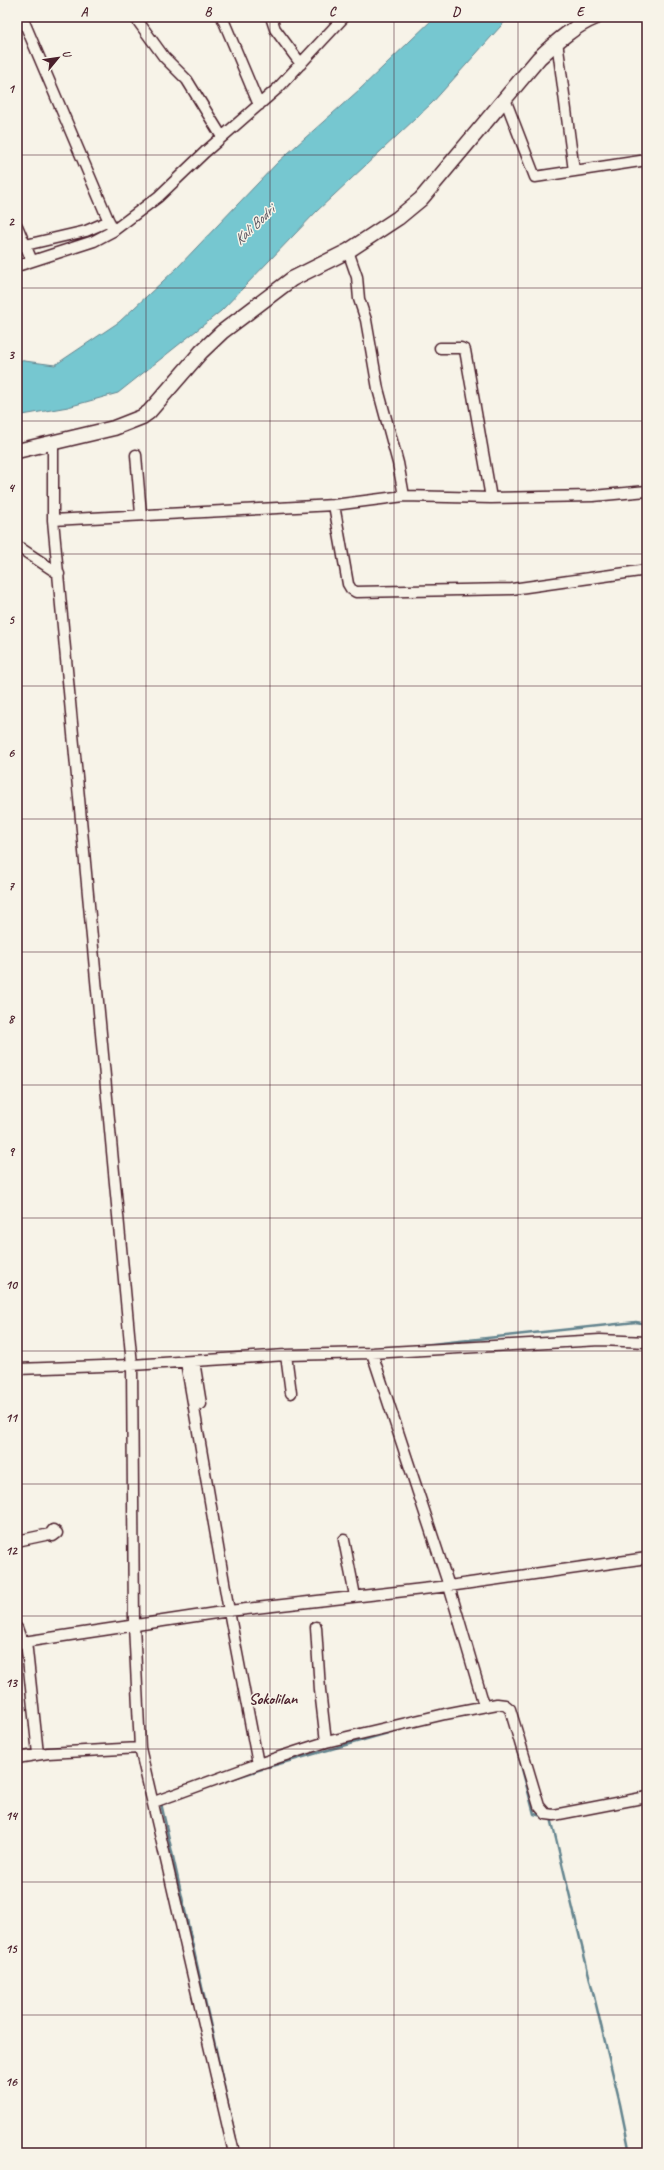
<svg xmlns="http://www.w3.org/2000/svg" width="664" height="2170" font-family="Caveat,sans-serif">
<rect width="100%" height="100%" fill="#f7f3e8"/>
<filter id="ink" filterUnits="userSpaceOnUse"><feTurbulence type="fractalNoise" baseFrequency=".025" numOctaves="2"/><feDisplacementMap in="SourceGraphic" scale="8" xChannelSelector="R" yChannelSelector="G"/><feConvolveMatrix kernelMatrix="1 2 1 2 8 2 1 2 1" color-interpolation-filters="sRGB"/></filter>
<g filter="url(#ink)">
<path fill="#76c7d0" stroke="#64848e" d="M435 17H509L432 103 317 211 221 311 118 393 68 407 17 416V360L55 365 119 322 177 268 278 162 359 90Z"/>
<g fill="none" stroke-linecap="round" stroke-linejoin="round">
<path stroke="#64848e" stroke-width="2.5" d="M413 1346 636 1322 647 1324
M133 1360 144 1359
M117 1361 128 1360
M516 1746 534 1814 542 1816
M268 1767 388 1733
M219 1783 262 1769
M161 1803 239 2153
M551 1818 620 2104 630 2153"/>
<defs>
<path id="street" d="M22 17 113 231
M135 17 164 57 187 80 222 137
M222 17 259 105
M271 17 275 29 301 64
M557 41 574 171
M505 99 535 177 647 160
M17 226 32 261
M17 247 86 231 109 221
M348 251 357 277 359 299 366 320 378 389 398 463 404 496
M17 266 94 241 113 231 158 197 205 152 278 88 344 17
M440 348H461L465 350 491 498
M53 442V520L132 1365 134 1625 140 1748 234 2153
M136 455 141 514
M334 505 348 584 351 589 356 592 512 589 647 570
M53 520 334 505 404 496 491 498 593 496 647 491
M17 546 59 574
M372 1353 449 1586 484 1705
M286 1355 291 1393
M194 1361 201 1404
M186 1362 229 1611 258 1764
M17 1369 132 1365 286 1355 372 1353 600 1340 647 1342
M344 1540 355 1596
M17 1541 50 1534 53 1530 57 1533 53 1536
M316 1627 320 1690 326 1742
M17 1628 22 1642
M26 1641 38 1754
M17 1643 229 1611 449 1586 647 1558
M17 1758 48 1753 140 1748
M154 1802 258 1764 326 1742 445 1714 497 1704 505 1705 510 1709 539 1806 546 1814 554 1815 647 1797"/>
<path id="secondary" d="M17 451 114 428 142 417 149 412 201 352 222 332 292 279 348 251 398 218 421 199 539 58C556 42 574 26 596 17"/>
</defs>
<use href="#street" stroke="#4a1f2b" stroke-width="13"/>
<use href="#secondary" stroke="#4a1f2b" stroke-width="17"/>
<use href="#street" stroke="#f7f3e8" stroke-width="10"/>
<use href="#secondary" stroke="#f7f3e8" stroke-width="14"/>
</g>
</g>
<path fill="none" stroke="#4a1f2b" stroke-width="1" stroke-opacity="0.55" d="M146 17V2153M270 17V2153M394 17V2153M518 17V2153M17 155H647M17 288H647M17 421H647M17 554H647M17 686H647M17 819H647M17 952H647M17 1085H647M17 1218H647M17 1351H647M17 1484H647M17 1616H647M17 1749H647M17 1882H647M17 2015H647"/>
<g text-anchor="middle" stroke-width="3" stroke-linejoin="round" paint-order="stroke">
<g font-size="15" font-style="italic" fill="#57515d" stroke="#f7f3e8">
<text transform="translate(254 225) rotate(-44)" y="5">Kali Bodri</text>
</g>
<g font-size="16" font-weight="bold" fill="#4a1f2b" stroke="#f7f3e8">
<text x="273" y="1704">Sokolilan</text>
</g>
</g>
<rect width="664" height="2170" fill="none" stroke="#f7f3e8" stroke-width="44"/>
<g transform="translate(58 58) rotate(61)" stroke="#f7f3e8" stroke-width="3" paint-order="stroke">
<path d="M0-3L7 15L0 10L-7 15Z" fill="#4a1f2b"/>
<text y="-6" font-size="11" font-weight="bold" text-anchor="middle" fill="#4a1f2b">U</text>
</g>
<rect x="22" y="22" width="620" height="2126" fill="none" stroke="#4a1f2b" stroke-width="1.5"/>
<g font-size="13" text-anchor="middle" font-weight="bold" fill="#4a1f2b">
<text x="84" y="16">A</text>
<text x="208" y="16">B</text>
<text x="332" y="16">C</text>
<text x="456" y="16">D</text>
<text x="580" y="16">E</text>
<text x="11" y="93">1</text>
<text x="11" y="226">2</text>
<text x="11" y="359">3</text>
<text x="11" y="492">4</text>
<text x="11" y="624">5</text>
<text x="11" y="757">6</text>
<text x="11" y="890">7</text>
<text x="11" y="1023">8</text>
<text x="11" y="1156">9</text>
<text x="11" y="1289">10</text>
<text x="11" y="1422">11</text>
<text x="11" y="1555">12</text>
<text x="11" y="1687">13</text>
<text x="11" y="1820">14</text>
<text x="11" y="1953">15</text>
<text x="11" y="2086">16</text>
</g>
</svg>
